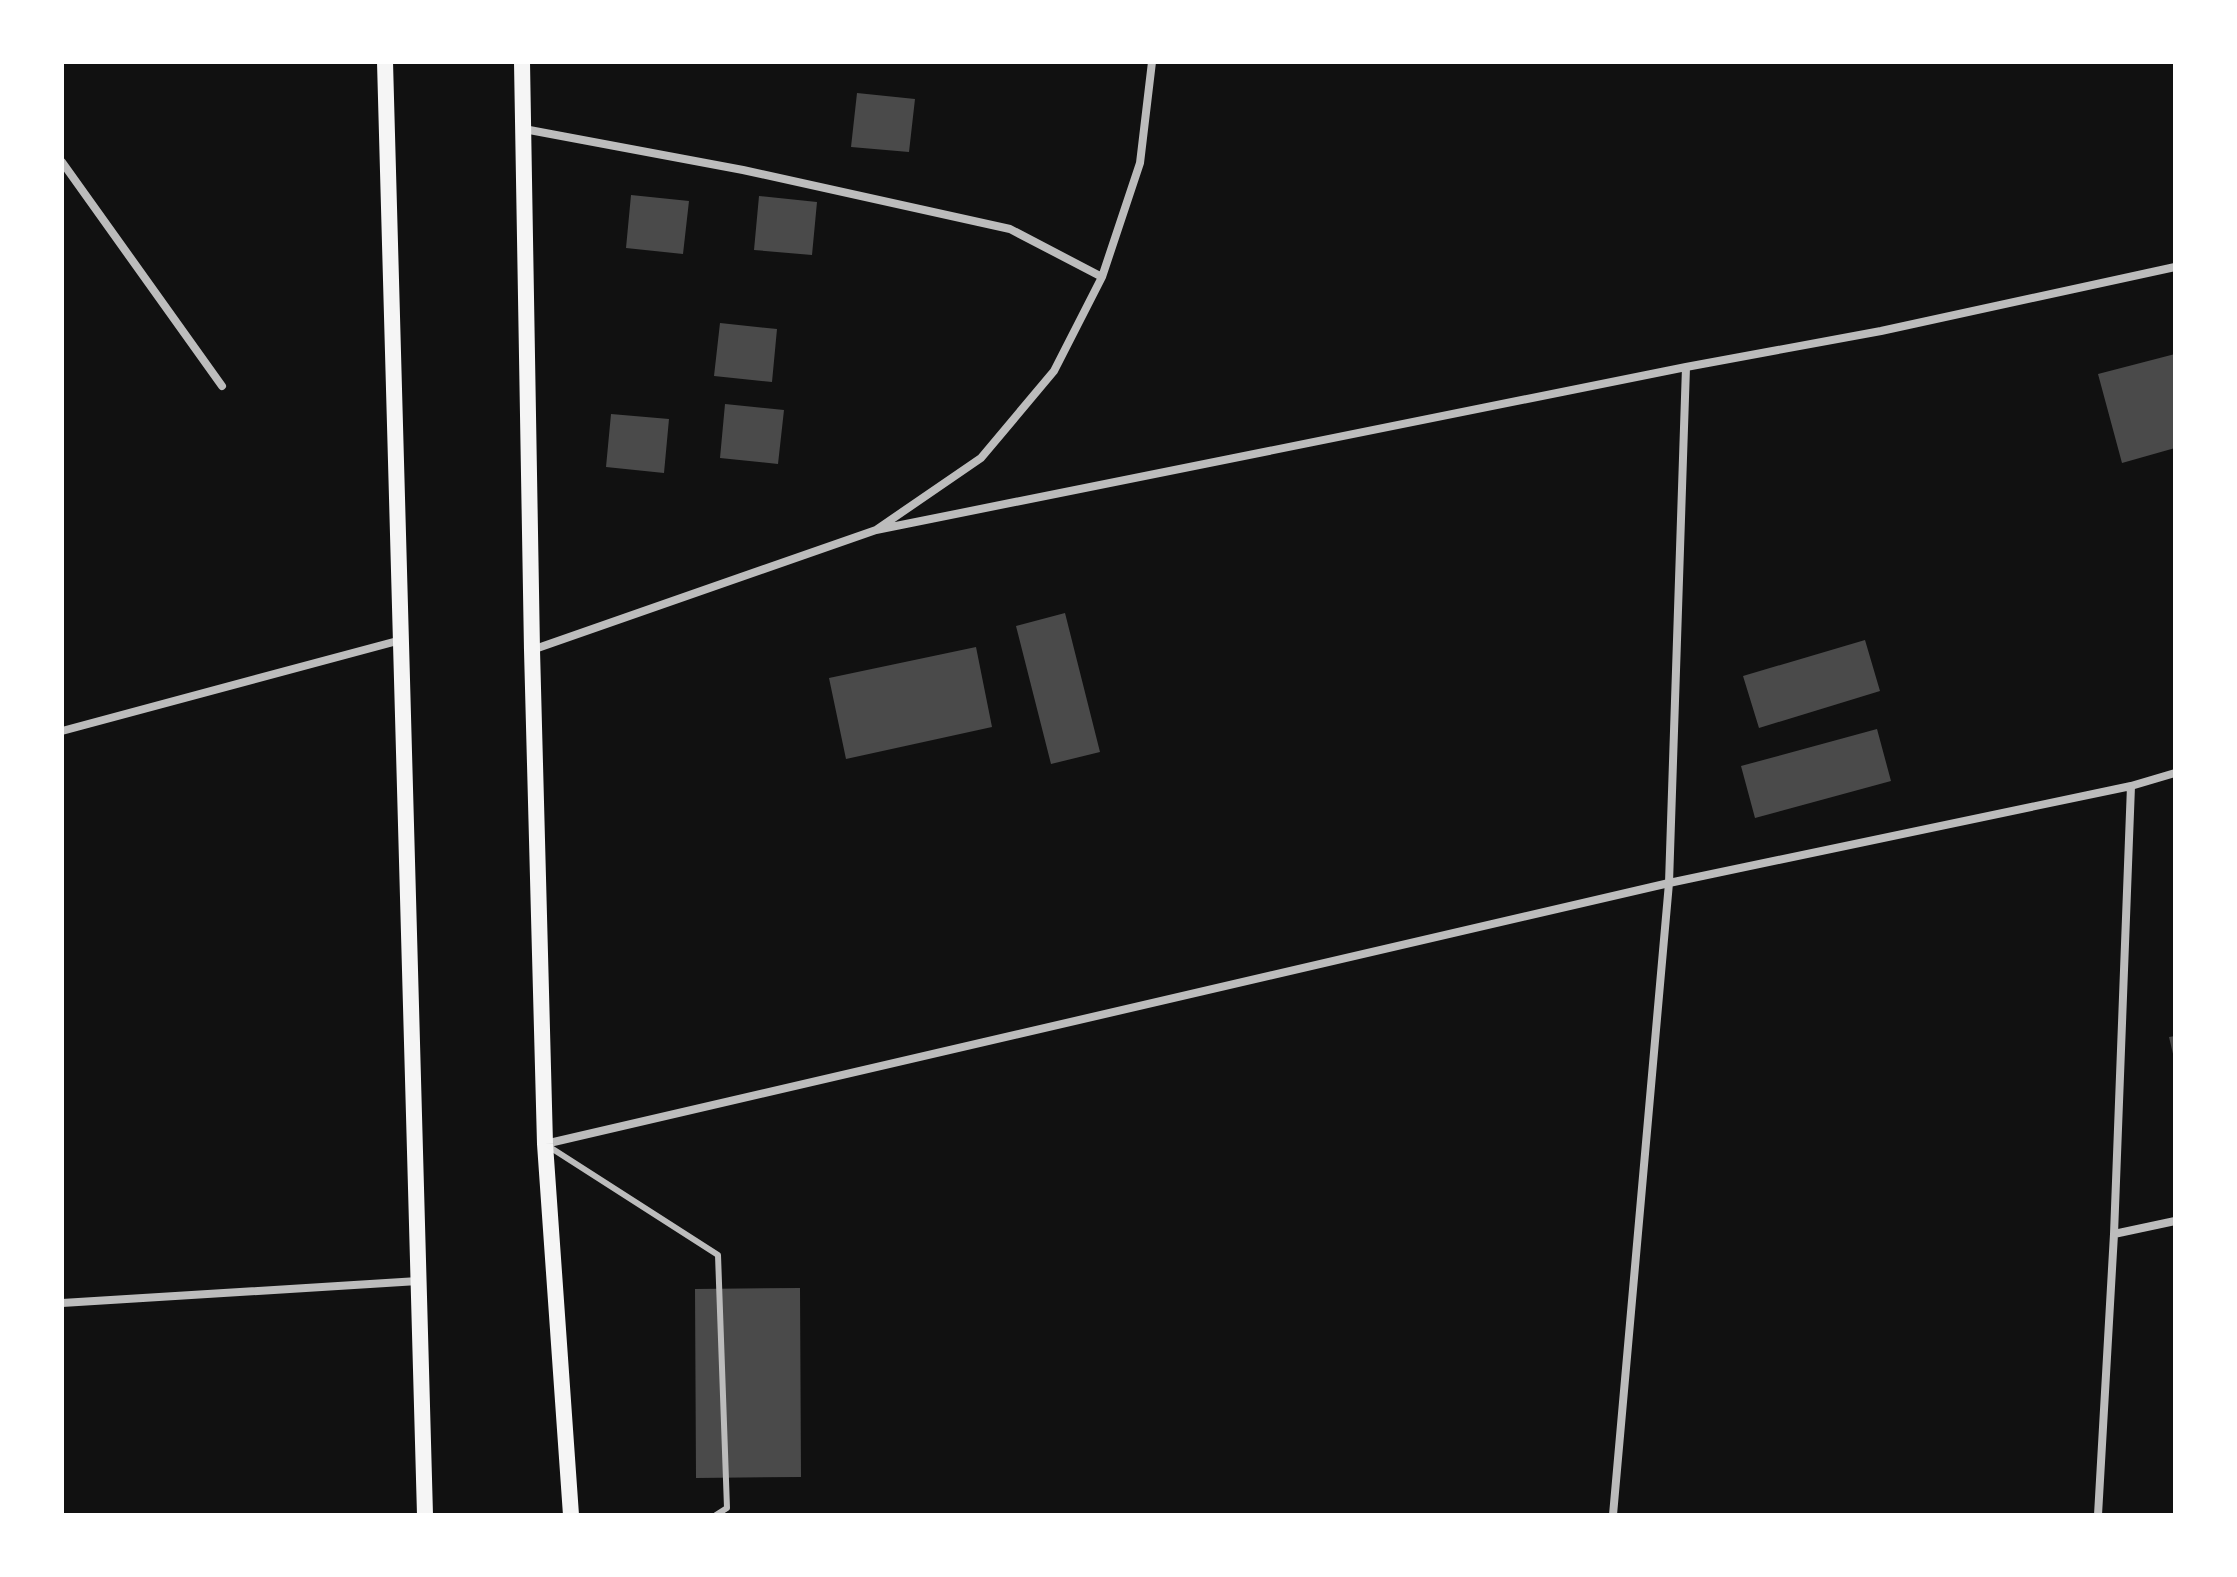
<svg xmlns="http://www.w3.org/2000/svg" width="2237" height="1577" font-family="'Archivo Narrow',sans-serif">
<rect width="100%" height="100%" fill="#111"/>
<path fill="#4a4a4a" d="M857 93 915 99 909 152 851 147Z
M631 195 689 201 683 254 626 248Z
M759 196 817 202 812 255 754 250Z
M720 323 777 329 772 382 714 376Z
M2175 354V448L2122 463 2098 374Z
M725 404 784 410 778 464 720 458Z
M611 414 669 419 664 473 606 467Z
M1065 613 1100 752 1051 764 1016 626Z
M1865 640 1880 691 1759 728 1743 676Z
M976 647 992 727 846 759 829 678Z
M1877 729 1891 781 1755 818 1741 766Z
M2175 1036V1058H2174L2169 1037Z
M800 1288 801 1477 696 1478 695 1289Z"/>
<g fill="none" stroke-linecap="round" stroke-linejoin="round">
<path stroke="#bcbcbc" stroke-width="6" d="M548 1146 718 1255 727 1508 716 1515"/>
<path stroke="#bcbcbc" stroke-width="8" d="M524 129 743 170 1010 229 1102 277
M62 162 222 386
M876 530 1686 367 1881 331 2175 267
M532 650 876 530 981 458 1054 371 1102 277 1140 163 1152 62
M62 731 401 640
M545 1144 1669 883 2131 786 2175 773
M2114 1234 2175 1221
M62 1303 418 1281
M1613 1515 1669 883 1686 367
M2098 1515 2114 1234 2131 786"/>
<path stroke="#f5f5f5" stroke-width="16" d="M385 62 425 1515
M522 62 532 650 545 1144 571 1515"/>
</g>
<rect width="2237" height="1577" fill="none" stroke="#ffffff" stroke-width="128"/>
</svg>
